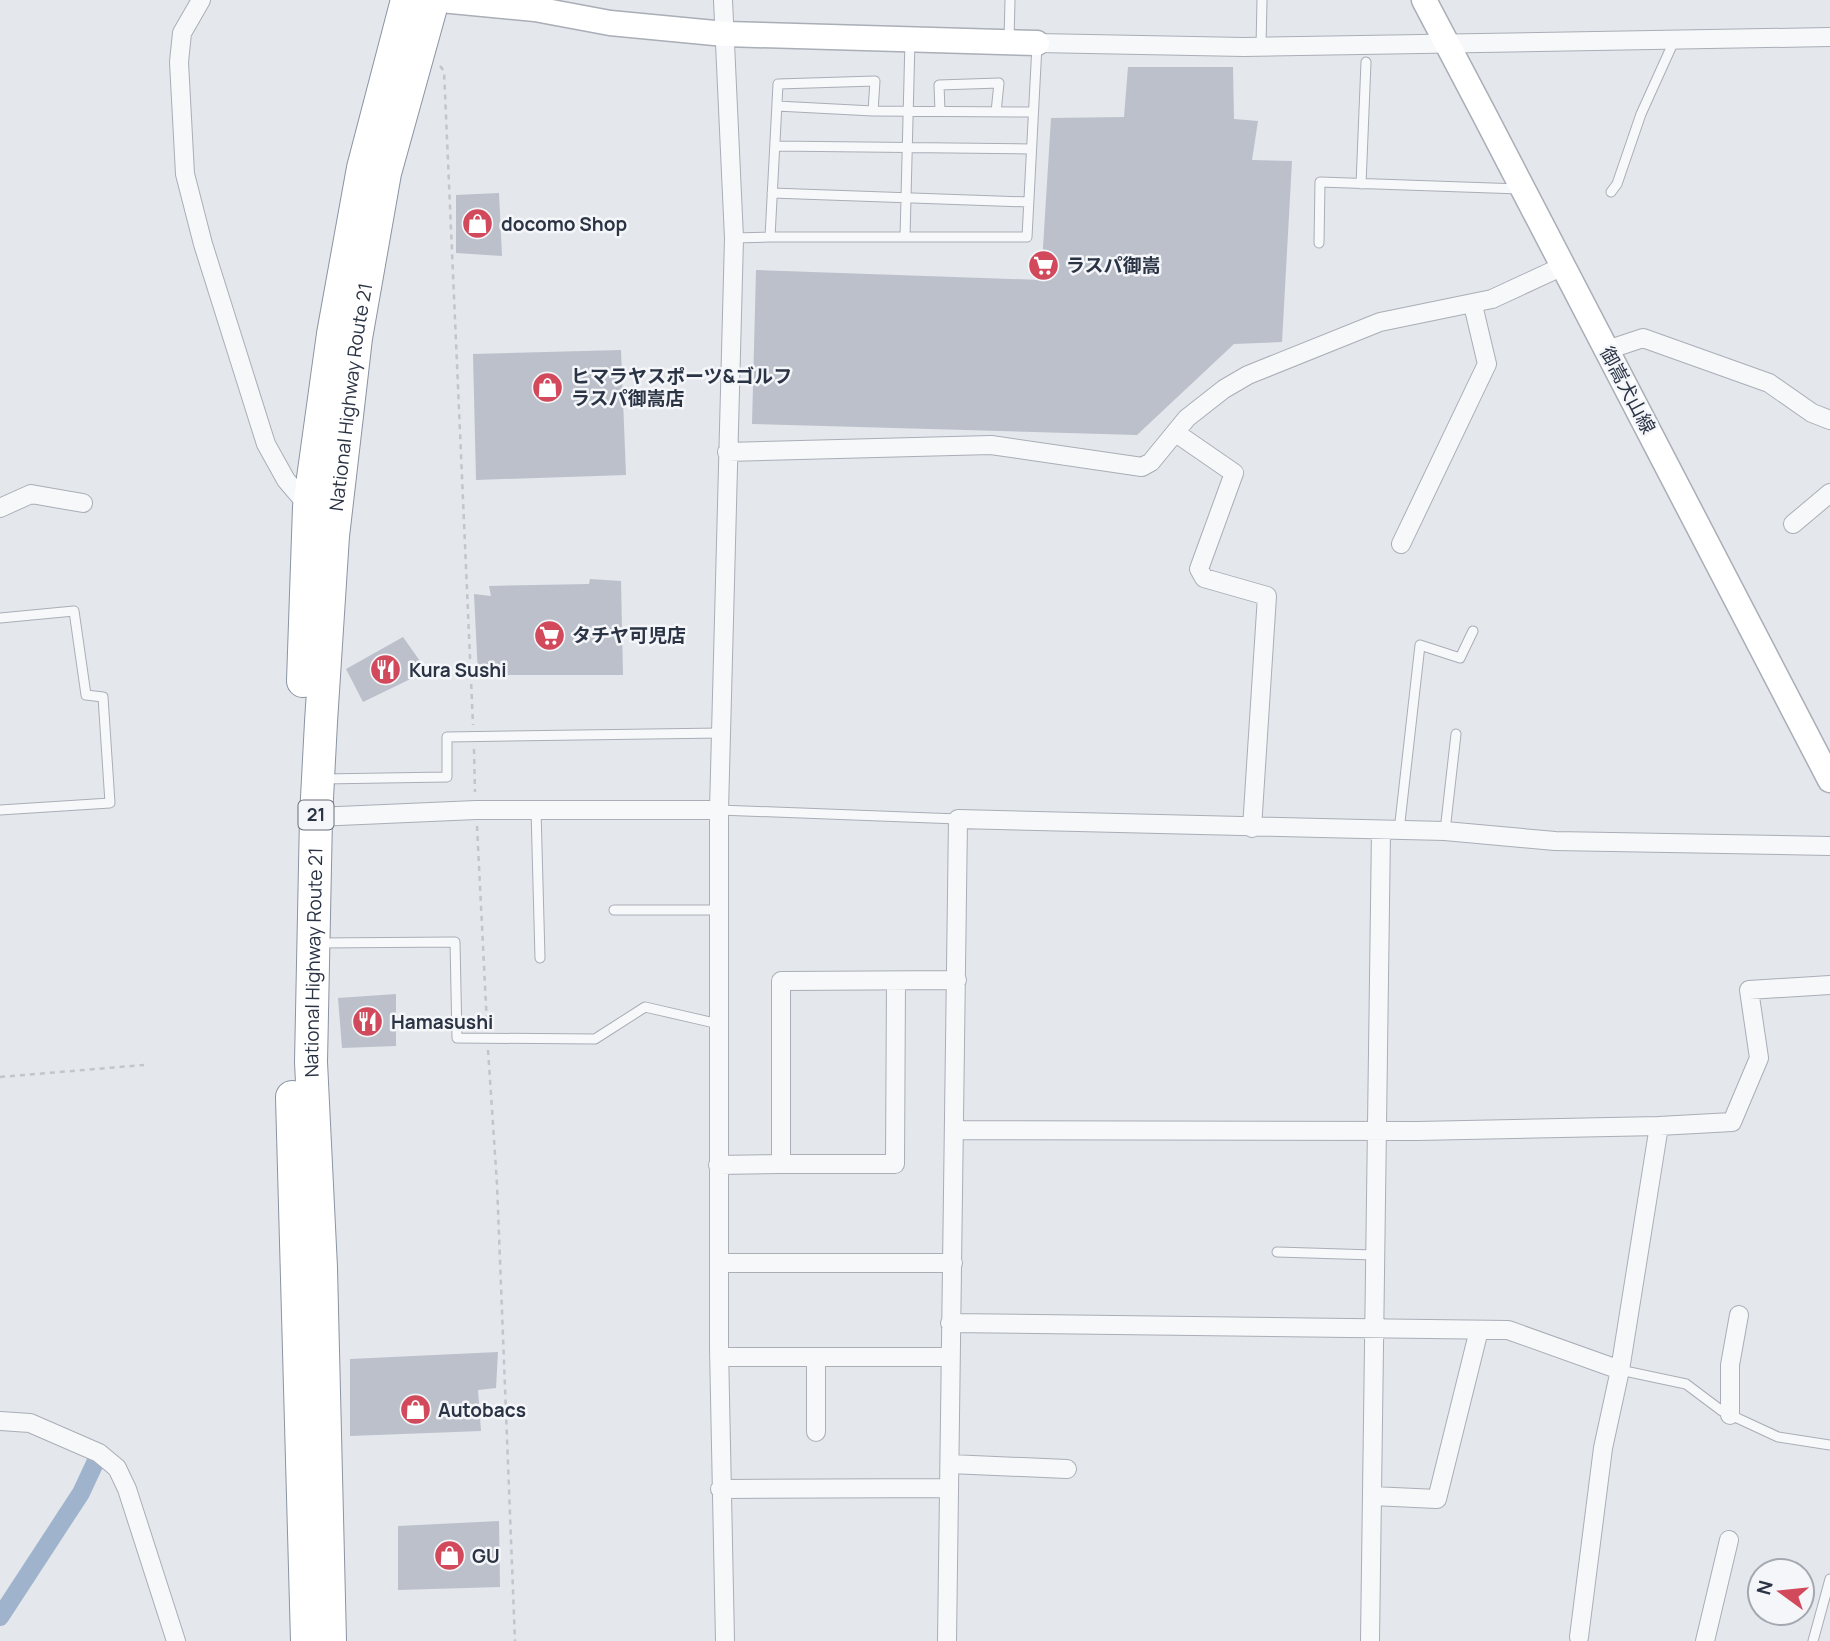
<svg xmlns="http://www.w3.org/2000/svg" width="1830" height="1641" font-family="Manrope,'Noto Sans JP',sans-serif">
<rect width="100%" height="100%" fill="#e4e7ec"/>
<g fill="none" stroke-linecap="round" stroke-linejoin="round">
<path stroke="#9fb4cc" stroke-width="18" d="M0 1617 81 1493 95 1463"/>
</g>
<path fill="#bbc0ca" d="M1128 67H1233L1234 119 1258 121 1252 160 1292 161 1282 342 1234 344 1137 435 752 424 756 270 1041 280 1051 118 1124 117Z
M499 193 502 256 456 253V195Z
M621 350 626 475 476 480 473 354Z
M590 579 621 581 623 675H478L474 594 491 596 489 586 589 584Z
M403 637 427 671 363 702 346 669Z
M396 994V1046L342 1048 338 998Z
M498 1352 496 1388 478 1390 481 1431 350 1436V1359Z
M499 1521 500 1587 398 1590V1526Z"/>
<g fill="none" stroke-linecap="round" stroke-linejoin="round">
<defs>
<path id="lane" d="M1009 40 1010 0
M1261 47 1262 0
M777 106 873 111
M940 111 939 85 999 83 996 112
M1031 112 873 111 875 81 778 84 770 237H1027L1037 45
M775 146 1030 149
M1361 184 1366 62
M1611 192 1617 184 1641 114 1674 41
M772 193 1028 202
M905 237 910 40
M734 238 770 237
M1319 243 1320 182 1520 189
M0 618 74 611 86 695 103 697 110 803 0 810
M322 779 447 777V737L721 733
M536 810 540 958
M719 810 958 819
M1399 831 1420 645 1460 658 1473 631
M1445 831 1456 734
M614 910H720
M319 943 455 942 457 1038 595 1039 645 1007 719 1024
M1277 1252 1374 1255
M1620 1370 1686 1384 1722 1411 1778 1437 1830 1445
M1813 1641 1830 1579"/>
<path id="street" d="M201 0 182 33 179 62 185 174 203 244 266 444 286 480 309 507
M723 0 734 238 719 810V1348L725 1641
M1037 43 1244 47 1830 37
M1607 350 1643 338 1769 383 1812 413 1830 420
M1176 433 1234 473 1199 569 1204 578 1267 596 1252 828
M727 452 991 445 1142 467 1151 462 1187 418 1224 389 1248 375 1380 322 1492 299 1561 267
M0 508 31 494 83 503
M1793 524 1830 493
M1401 544 1487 364 1473 305
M316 817 476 810H719
M954 1130 1417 1131 1659 1126
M781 1164H895L896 981
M718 1165 781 1164V981L957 980
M719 1263H953
M950 1323 1508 1330 1620 1370
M719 1357H950
M1730 1415V1365L1739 1315
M0 1421 30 1423 99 1453 117 1468 127 1489 176 1641
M816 1432V1357
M950 1464 1067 1469
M720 1489 949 1488
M1372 1496 1437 1499 1479 1330
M1579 1637 1603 1448 1620 1370 1659 1126 1732 1122 1759 1058 1749 990 1830 985
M947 1641 958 819 1445 831 1555 841 1830 846
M1370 1641 1381 831
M1705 1641 1729 1540"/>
<path id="secondary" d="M441 0 535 9 610 23 725 34 1037 43
M1424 0C1561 259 1694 520 1830 780"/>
<g id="highway">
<path d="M303 681 309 507 333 334 363 168 407 0"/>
<path d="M292 1097 307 1641"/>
<path id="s1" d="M330 1641 321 1268 311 1062 316 817 321 722 333 536 356 338 385 173 433 0"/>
</g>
</defs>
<use href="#lane" stroke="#a9aeb7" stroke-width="11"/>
<use href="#street" stroke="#a9aeb7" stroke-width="20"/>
<use href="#secondary" stroke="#a9aeb7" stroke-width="27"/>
<use href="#highway" stroke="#8b94a3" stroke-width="34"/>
<path stroke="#c2c5cb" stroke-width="2.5" stroke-dasharray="5 5" stroke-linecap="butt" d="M440 66 444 71 473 725
M474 749 475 792
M477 826 487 1026
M488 1050 497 1184 515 1641
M0 1077 144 1065"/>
<use href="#lane" stroke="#f7f8fa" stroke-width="9"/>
<use href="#street" stroke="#f7f8fa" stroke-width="18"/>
<use href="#secondary" stroke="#fff" stroke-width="24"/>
<use href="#highway" stroke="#fff" stroke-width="32"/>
</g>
<defs>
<symbol id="shop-disc" viewBox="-11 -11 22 22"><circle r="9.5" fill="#d1495b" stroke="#f4f6f9"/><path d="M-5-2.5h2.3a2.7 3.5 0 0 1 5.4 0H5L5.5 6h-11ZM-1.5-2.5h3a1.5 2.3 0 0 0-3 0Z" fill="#fff"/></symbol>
<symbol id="supermarket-disc" viewBox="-11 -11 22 22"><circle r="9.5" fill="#d1495b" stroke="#f4f6f9"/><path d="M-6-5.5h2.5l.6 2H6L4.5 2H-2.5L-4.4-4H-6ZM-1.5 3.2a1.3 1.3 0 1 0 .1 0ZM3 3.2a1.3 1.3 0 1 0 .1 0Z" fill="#fff"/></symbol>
<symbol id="restaurant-disc" viewBox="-11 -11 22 22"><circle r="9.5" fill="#d1495b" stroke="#f4f6f9"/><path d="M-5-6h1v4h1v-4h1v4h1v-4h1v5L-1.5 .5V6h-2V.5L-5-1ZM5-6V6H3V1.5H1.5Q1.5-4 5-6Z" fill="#fff"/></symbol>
</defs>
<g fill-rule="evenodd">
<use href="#shop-disc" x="460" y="206" width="35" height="35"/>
<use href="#supermarket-disc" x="1026" y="248" width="35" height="35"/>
<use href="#shop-disc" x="530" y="370" width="35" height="35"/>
<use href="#supermarket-disc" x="532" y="618" width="35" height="35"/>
<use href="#restaurant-disc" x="368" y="652" width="35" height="35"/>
<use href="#restaurant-disc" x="350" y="1004" width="35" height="35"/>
<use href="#shop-disc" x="398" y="1392" width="35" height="35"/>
<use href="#shop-disc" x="432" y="1538" width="35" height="35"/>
</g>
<g text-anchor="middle" stroke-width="5" stroke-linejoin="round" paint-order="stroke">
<rect fill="#f4f6f9" stroke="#676e7b" stroke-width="2" x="298.5" y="800.5" width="35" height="29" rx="5"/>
<g font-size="18" font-weight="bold" fill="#2b3445">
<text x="316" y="821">21</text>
</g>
<g font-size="19" font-weight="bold" fill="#2b3445" stroke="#f4f6f9" text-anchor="start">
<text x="501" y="231">docomo Shop</text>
<text x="1066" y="272">ラスパ御嵩</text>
<text x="571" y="383">ヒマラヤスポーツ&amp;ゴルフ<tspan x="571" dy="22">ラスパ御嵩店</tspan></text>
<text x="572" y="642">タチヤ可児店</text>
<text x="409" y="677">Kura Sushi</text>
<text x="391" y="1029">Hamasushi</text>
<text x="438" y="1417">Autobacs</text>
<text x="472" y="1563">GU</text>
</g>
<g font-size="19" fill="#2b3445" stroke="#f4f6f9">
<text transform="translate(1628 390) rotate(62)" y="7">御嵩犬山線</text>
<text dy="7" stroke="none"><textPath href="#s1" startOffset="1246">National Highway Route 21</textPath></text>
<text dy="7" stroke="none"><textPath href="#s1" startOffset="679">National Highway Route 21</textPath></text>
</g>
</g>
<g transform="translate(1781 1592) rotate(285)"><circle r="33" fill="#f4f6f9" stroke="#a4a8b1" stroke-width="2"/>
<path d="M0-5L12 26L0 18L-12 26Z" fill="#d1495b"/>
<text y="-10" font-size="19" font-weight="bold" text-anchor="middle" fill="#2b3445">N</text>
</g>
</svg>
